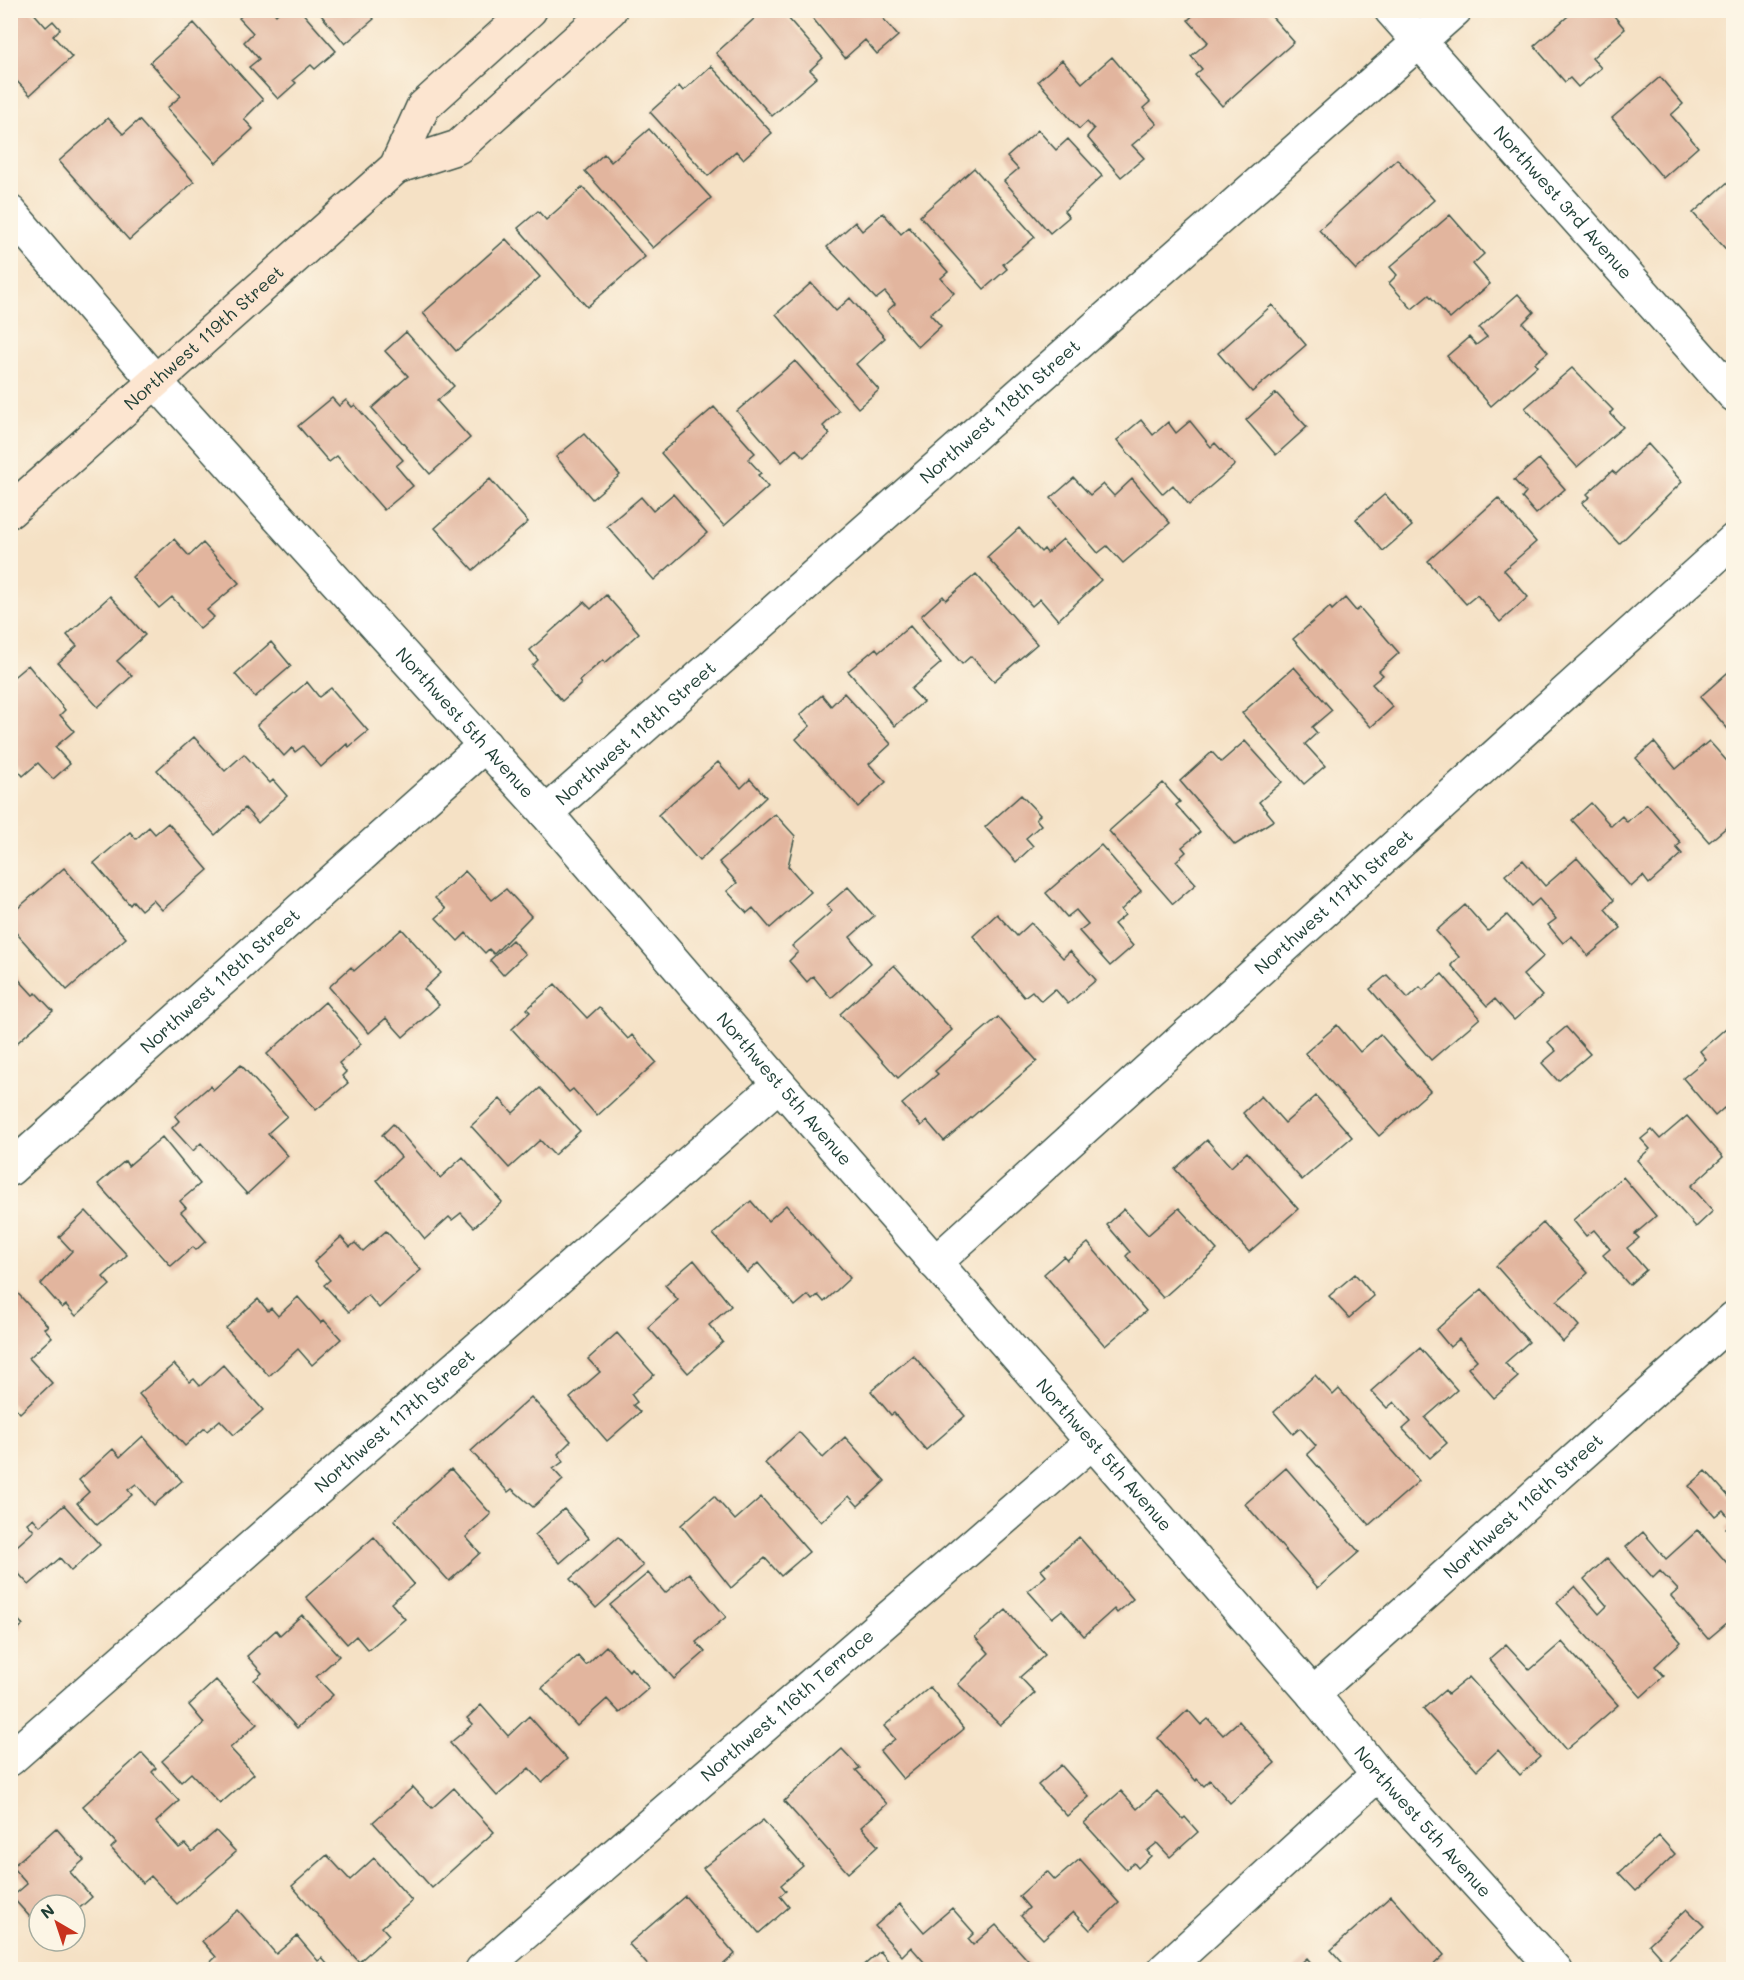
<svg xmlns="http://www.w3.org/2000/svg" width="1744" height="1980" font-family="Mali,sans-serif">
<rect width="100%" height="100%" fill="#fcf5e5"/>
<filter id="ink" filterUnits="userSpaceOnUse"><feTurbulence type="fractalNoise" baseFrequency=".0167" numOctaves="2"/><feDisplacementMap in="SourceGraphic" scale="12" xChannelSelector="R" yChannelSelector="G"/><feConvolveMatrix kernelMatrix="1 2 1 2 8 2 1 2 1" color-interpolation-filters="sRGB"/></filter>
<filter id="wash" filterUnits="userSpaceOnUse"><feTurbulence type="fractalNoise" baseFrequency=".008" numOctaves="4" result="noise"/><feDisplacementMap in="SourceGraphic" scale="24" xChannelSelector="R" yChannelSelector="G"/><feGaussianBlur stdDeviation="1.35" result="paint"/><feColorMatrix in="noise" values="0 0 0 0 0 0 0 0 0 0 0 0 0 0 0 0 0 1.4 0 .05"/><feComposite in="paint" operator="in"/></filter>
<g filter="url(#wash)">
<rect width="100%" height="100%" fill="#f5e1c5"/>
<g id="blocks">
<path fill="#e2b59e" d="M10 10H31L46 27 53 21 60 29 53 36 72 57 30 95 10 74Z
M248 10H272L276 15 281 10H300L336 51 315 69 311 65 293 80 296 83 278 99 249 67 259 59 244 42 253 33 239 18Z
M317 10H371L369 12 374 19 345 44Z
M764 10H781L823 58 810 70 817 77 772 116 716 53Z
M806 10H876L898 36 877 54 865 40 845 58Z
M1199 10H1266L1294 42 1222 106 1195 75 1202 69 1191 56 1208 42 1188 20Z
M1575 10H1609L1625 29 1592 58 1601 68 1578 87 1570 78 1565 82 1534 46Z
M194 23 263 100 244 119 253 129 216 163 167 108 181 96 150 62Z
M1112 57 1150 102 1143 108 1157 124 1132 145 1144 158 1121 177 1087 137 1094 129 1087 122 1079 129 1038 81 1062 60 1082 83Z
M711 66 772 133 743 159 736 151 708 176 650 112 679 86 683 91Z
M1660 77 1683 104 1671 115 1698 147 1663 178 1612 118Z
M108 118 123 134 139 120 194 182 129 240 59 161Z
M649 129 711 198 653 248 585 171 604 154 611 162Z
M1038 130 1056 150 1068 139 1102 176 1064 211 1069 217 1050 233 1004 181 1018 169 1007 157Z
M1397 159 1434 200 1356 270 1319 230Z
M974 168 1035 237 1003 264 1007 269 984 289 920 216Z
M1729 181 1734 187V258L1693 213Z
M583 187 645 257 587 307 518 228 538 211 546 220Z
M883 213 901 234 909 227 948 272 941 278 954 293 930 314 941 326 918 347 887 311 895 304 885 292 876 299 827 247 855 222 862 231Z
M1450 215 1484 254 1473 264 1490 284 1450 319 1429 295 1412 309 1389 283 1397 275 1390 267Z
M506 239 540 277 456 351 423 313Z
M811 283 836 311 850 298 885 338 856 364 879 390 858 408 776 314Z
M1518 294 1534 312 1523 323 1548 352 1535 363 1537 366 1491 406 1447 356 1469 337 1476 345 1487 337 1479 328Z
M1272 305 1306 345 1252 392 1218 353Z
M406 332 454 386 437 401 470 438 430 474 372 408 408 376 385 351Z
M795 361 839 411 823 426 830 434 804 457 796 449 782 462 737 411Z
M1572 368 1613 410 1610 413 1623 427 1577 467 1525 408Z
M1276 393 1307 427 1276 455 1246 420Z
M332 398 339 406 346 400 352 407 355 405 403 460 396 466 413 486 384 510 337 456 329 462 298 426Z
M714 407 755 453 748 459 761 473 758 475 768 487 724 526 661 453Z
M1141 420 1153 435 1168 422 1176 433 1190 421 1211 447 1215 443 1235 465 1189 505 1173 485 1163 494 1117 440Z
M584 434 620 475 592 499 556 457Z
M1648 444 1682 482 1619 544 1582 503 1590 497 1587 494 1612 471 1616 474Z
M1539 459 1565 489 1536 514 1522 498 1526 493 1514 480Z
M1074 478 1090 495 1103 484 1114 496 1132 479 1170 523 1123 563 1107 546 1098 553 1051 498Z
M490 479 528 522 473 570 435 528Z
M673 494 707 533 654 580 607 526 641 497 653 511Z
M1385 494 1412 526 1383 551 1356 519Z
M1498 498 1536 542 1504 570 1528 597 1500 622 1477 595 1466 604 1428 561Z
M1019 528 1041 552 1044 549 1047 553 1063 539 1101 580 1058 620 1040 599 1032 606 987 557Z
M174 539 189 556 203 543 239 583 207 610 214 617 200 629 172 597 159 608 132 577Z
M976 574 1037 644 994 681 971 656 962 664 921 616 943 596 946 600Z
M606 595 639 633 605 663 603 660 579 681 581 684 562 701 532 666 538 660 530 650 584 602 591 609Z
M110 596 145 635 117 661 132 676 98 707 58 663 77 646 67 635Z
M1345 598 1356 611 1360 608 1399 653 1379 671 1383 675 1372 684 1393 707 1371 727 1293 639 1330 607 1332 610Z
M910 626 941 663 911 689 923 702 895 726 848 671 876 648 879 652Z
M271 642 291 666 255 697 235 674Z
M28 665 65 710 60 715 74 731 55 747 70 764 53 779 38 763 23 776 10 761V680Z
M1294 667 1332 710 1312 727 1317 733 1305 744 1325 766 1304 784 1242 713Z
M1734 667V736L1700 697Z
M307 682 319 697 331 688 368 731 349 747 347 744 321 767 303 746 295 752 292 748 284 756 257 725Z
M844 693 891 744 869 764 886 782 858 807 796 739 810 726 800 715 822 695 831 706Z
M194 737 225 771 244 754 270 783 273 780 287 796 258 823 245 808 215 835 157 770Z
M1245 741 1282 782 1259 802 1274 820 1235 845 1180 781 1212 752 1221 762Z
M1709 741 1734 769V821L1709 842 1636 758 1654 742 1676 769Z
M718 762 741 788 750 779 766 797 699 861 658 815Z
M1163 783 1180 802 1176 805 1200 832 1182 847 1186 852 1176 861 1196 884 1173 904 1109 831Z
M1021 795 1040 815 1036 819 1041 825 1026 838 1033 846 1016 862 985 827Z
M1591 803 1611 826 1622 816 1627 822 1647 804 1681 843 1676 847 1682 854 1649 884 1643 876 1631 887 1572 820Z
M775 814 795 836 788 866 811 892 770 928 753 908 747 913 727 891 737 883 719 862Z
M168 823 208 870 162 910 153 900 141 910 133 901 130 905 94 863 130 832 136 839 149 827 155 834Z
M1101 845 1141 891 1121 910 1125 915 1114 924 1133 946 1110 966 1079 931 1088 924 1076 910 1067 917 1046 893Z
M1577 858 1614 900 1605 909 1621 928 1588 956 1572 936 1563 943 1548 925 1556 919 1539 899 1531 906 1505 875 1523 860 1545 886Z
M64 868 126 938 67 990 10 926V915Z
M465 871 492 900 506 889 531 916 494 954 489 949 485 953 466 933 458 941 436 918 446 909 435 898Z
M848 887 874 916 850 937 871 963 831 998 813 976 807 982 789 961 798 952 792 946 832 911 827 905Z
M1465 905 1488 931 1507 915 1544 956 1523 975 1542 996 1514 1020 1495 999 1487 1006 1451 965 1459 957 1436 931Z
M997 914 1017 936 1031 923 1063 958 1070 951 1096 980 1068 1004 1055 989 1041 1001 1032 991 1024 997 973 936Z
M402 929 441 973 424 989 439 1005 403 1037 386 1018 369 1033 329 987 351 967 354 971Z
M512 940 525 954 503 975 490 960Z
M894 965 952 1030 898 1078 840 1014Z
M10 970 33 995 36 993 53 1011 10 1049Z
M1442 974 1480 1018 1431 1060 1370 989 1387 975 1408 998 1420 987 1423 990Z
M555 984 587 1018 599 1007 628 1039 632 1035 656 1062 597 1116 573 1089 569 1092 512 1029 530 1012 527 1009Z
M325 1002 361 1044 339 1063 346 1072 342 1076 348 1083 316 1110 267 1054Z
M998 1017 1037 1061 944 1141 927 1121 921 1126 902 1104 938 1074 935 1071Z
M1337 1025 1360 1052 1380 1034 1430 1091 1379 1136 1305 1053Z
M1566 1027 1590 1054 1558 1081 1542 1063 1556 1051 1548 1042Z
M1726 1028 1734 1037V1118L1724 1108 1715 1116 1683 1078 1706 1059 1700 1051Z
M241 1065 287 1116 268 1133 288 1156 247 1194 201 1143 193 1151 172 1128 179 1121 175 1116 210 1086 213 1090Z
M540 1088 580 1131 554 1155 540 1140 509 1168 471 1126 500 1099 513 1113Z
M1261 1096 1285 1123 1316 1096 1352 1137 1302 1180 1243 1113Z
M1687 1116 1723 1157 1691 1186 1713 1211 1696 1227 1637 1160 1650 1149 1641 1139 1652 1130 1660 1139Z
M393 1124 440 1178 463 1157 502 1202 474 1227 461 1213 452 1220 449 1217 425 1239 377 1180 401 1157 382 1135Z
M162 1137 200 1184 180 1201 186 1208 181 1212 206 1241 196 1250 193 1247 171 1266 98 1184 125 1161 128 1166Z
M1207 1140 1231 1167 1247 1152 1298 1209 1249 1252 1175 1169Z
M1623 1177 1656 1216 1635 1234 1639 1238 1627 1248 1646 1270 1629 1285 1603 1255 1610 1249 1594 1230 1586 1236 1573 1220Z
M751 1201 768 1221 786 1205 850 1278 824 1302 818 1295 812 1300 808 1295 795 1306 758 1263 747 1273 713 1234Z
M1179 1208 1217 1250 1163 1298 1126 1256 1130 1252 1107 1225 1124 1209 1148 1235Z
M86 1211 127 1255 103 1277 110 1285 76 1316 66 1305 62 1308 41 1284 72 1251 59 1237Z
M1543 1223 1588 1273 1557 1301 1579 1326 1563 1342 1496 1266Z
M386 1231 421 1270 379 1308 368 1295 349 1312 324 1285 330 1280 314 1262 341 1237 350 1247 355 1243 363 1251Z
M1088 1243 1146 1311 1105 1346 1044 1274 1064 1256 1067 1260Z
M694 1260 731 1306 709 1325 723 1342 688 1373 648 1327 678 1300 665 1285Z
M1355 1274 1374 1296 1349 1318 1329 1296Z
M10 1285 48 1326 44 1328 52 1337 29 1358 52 1383 20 1413 10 1402Z
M1482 1289 1529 1342 1505 1363 1518 1377 1494 1398 1468 1368 1477 1360 1459 1339 1450 1347 1436 1330Z
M298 1297 321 1323 324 1320 341 1339 312 1365 298 1349 269 1376 226 1328 258 1299 268 1311 271 1308 278 1316Z
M617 1333 654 1375 631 1394 637 1402 633 1405 640 1412 607 1441 570 1398 600 1372 588 1359Z
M1420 1348 1457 1390 1425 1418 1447 1443 1430 1458 1403 1429 1411 1422 1394 1402 1387 1408 1371 1391Z
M913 1355 965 1416 926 1450 894 1413 891 1415 871 1391Z
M174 1364 190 1382 194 1379 200 1386 223 1365 263 1410 234 1435 220 1420 207 1431 205 1428 185 1446 139 1394Z
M1315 1375 1333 1395 1339 1389 1419 1481 1369 1525 1307 1454 1316 1446 1300 1428 1293 1434 1274 1412Z
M531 1397 571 1441 558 1454 564 1461 553 1469 563 1480 533 1507 512 1489 508 1492 471 1451Z
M799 1432 823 1458 845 1437 885 1481 858 1506 849 1496 821 1522 765 1463Z
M143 1436 182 1481 154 1505 136 1484 128 1490 132 1495 97 1525 77 1503 89 1492 79 1480 113 1449 120 1457Z
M1286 1468 1359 1552 1318 1588 1245 1504Z
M451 1469 491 1514 466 1537 480 1553 449 1581 394 1520Z
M1706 1471 1730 1498 1734 1495V1536L1726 1528 1733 1522 1723 1510 1715 1516 1689 1486Z
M714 1496 735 1520 761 1497 809 1552 781 1576 765 1558 731 1588 681 1525Z
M64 1505 100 1545 71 1571 60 1558 29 1585 10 1564V1552L34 1531 27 1523 33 1518 40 1526Z
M564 1509 589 1538 560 1563 535 1535Z
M1698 1530 1734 1571V1617L1708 1639 1671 1596 1678 1590 1660 1571 1653 1578 1626 1547 1643 1532 1666 1559Z
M374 1537 414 1584 391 1603 405 1619 368 1650 356 1636 347 1644 306 1597Z
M618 1537 643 1566 596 1608 570 1579Z
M1079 1537 1133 1599 1117 1613 1114 1609 1084 1636 1062 1610 1052 1618 1028 1591 1046 1576 1041 1570Z
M1607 1558 1681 1642 1655 1666 1664 1676 1641 1697 1557 1603 1575 1586 1599 1614 1607 1606 1584 1579Z
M648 1573 665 1593 689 1573 726 1617 696 1642 705 1652 674 1679 610 1605Z
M1006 1610 1045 1655 1020 1677 1035 1693 1000 1725 958 1684 989 1653 975 1637Z
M10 1611 23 1625 10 1636Z
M302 1615 339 1656 316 1677 333 1695 297 1728 254 1680 262 1673 247 1656 276 1630 280 1635Z
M1562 1642 1618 1705 1566 1750 1489 1659 1506 1644 1530 1670Z
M606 1646 629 1671 631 1668 649 1688 620 1713 607 1699 577 1726 542 1688 578 1656 586 1665Z
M1469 1677 1540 1757 1520 1775 1498 1750 1477 1770 1423 1709 1445 1690 1448 1694Z
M216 1680 257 1724 230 1748 254 1774 220 1804 191 1773 181 1782 162 1761 204 1723 189 1705Z
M930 1687 964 1729 903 1779 880 1751 895 1739 884 1726Z
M481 1705 508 1736 529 1716 567 1759 542 1782 529 1768 497 1796 450 1743 473 1724 467 1718Z
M1188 1710 1201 1725 1208 1719 1223 1735 1239 1721 1275 1763 1230 1803 1210 1780 1204 1786 1197 1779 1196 1781 1158 1738Z
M842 1749 860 1768 856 1770 887 1804 861 1827 878 1846 848 1873 784 1801Z
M142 1753 156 1768 152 1772 179 1801 156 1822 179 1848 185 1844 192 1852 216 1831 236 1852 177 1904 151 1876 143 1883 111 1848 116 1843 83 1806Z
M1061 1765 1089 1797 1067 1816 1038 1785Z
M413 1787 432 1808 454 1788 494 1832 432 1888 373 1822Z
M1121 1791 1137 1809 1157 1791 1183 1819 1185 1817 1198 1832 1170 1857 1157 1843 1147 1851 1151 1856 1138 1868 1134 1863 1126 1869 1084 1823Z
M763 1820 803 1866 781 1885 786 1891 780 1896 789 1907 759 1933 703 1868Z
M56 1828 84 1860 70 1872 92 1897 75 1912V1905H39V1927L12 1897 27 1884 12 1867Z
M1659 1836 1675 1854 1636 1891 1619 1873Z
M327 1855 350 1880 374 1858 412 1901 382 1927 389 1935 359 1962 292 1886Z
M1080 1859 1119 1903 1090 1930 1073 1912 1043 1939 1021 1916 1029 1908 1019 1896 1047 1871 1055 1880Z
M685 1896 735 1954 717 1970H652L629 1944Z
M1391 1896 1444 1955 1428 1970H1349L1331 1950Z
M900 1904 924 1932 952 1908 974 1933 968 1939 973 1945 996 1925 1034 1967 1031 1970H931L911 1947 902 1956 875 1926Z
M1687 1909 1704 1926 1665 1962 1649 1944Z
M238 1910 276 1954 297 1936 318 1961 322 1958 332 1970H202L216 1957 202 1941Z
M880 1951 896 1970H859Z
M1307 1958 1317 1970H1293Z"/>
</g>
</g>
<g filter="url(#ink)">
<use href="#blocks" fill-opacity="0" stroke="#3f564a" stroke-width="1.5"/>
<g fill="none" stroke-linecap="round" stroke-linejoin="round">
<defs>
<g id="street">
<path id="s1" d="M1391 10 1734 395"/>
<path id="s2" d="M10 212 155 381 546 813 779 1084 1313 1694 1378 1774 1556 1970"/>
<path id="s3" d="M546 813 1455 10"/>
<path id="s4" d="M10 1169 485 745"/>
<path id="s5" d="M935 1263 1734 540"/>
<path id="s6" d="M1313 1694 1734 1318"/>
<path id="s7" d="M10 1759 779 1084"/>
<path id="s8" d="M482 1970 1091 1443"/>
<path d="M1164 1970 1378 1774"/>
</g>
<g id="secondary">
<path d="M396 167 458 147 610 10"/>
<path id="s9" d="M10 511 396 167 423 107 530 10"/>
</g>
</defs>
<use href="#street" stroke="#3f564a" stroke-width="36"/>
<use href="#secondary" stroke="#3f564a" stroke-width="36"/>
<use href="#street" stroke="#fff" stroke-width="33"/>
<use href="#secondary" stroke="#fce5d0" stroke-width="33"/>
</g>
</g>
<g text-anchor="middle" stroke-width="6" stroke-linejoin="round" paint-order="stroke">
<g font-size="18" fill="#1f3d34" stroke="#fcf5e5">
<text dy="6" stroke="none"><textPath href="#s1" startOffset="258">Northwest 3rd Avenue</textPath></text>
<text dy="6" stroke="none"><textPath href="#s9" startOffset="260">Northwest 119th Street</textPath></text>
<text dy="6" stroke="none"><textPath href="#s3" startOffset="606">Northwest 118th Street</textPath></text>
<text dy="6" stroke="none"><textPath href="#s2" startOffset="684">Northwest 5th Avenue</textPath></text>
<text dy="6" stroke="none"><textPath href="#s3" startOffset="120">Northwest 118th Street</textPath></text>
<text dy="6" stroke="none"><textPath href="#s5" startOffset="538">Northwest 117th Street</textPath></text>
<text dy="6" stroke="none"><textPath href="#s4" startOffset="282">Northwest 118th Street</textPath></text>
<text dy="6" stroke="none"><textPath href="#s2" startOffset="1170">Northwest 5th Avenue</textPath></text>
<text dy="6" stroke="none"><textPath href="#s7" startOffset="512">Northwest 117th Street</textPath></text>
<text dy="6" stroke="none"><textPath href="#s2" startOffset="1656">Northwest 5th Avenue</textPath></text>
<text dy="6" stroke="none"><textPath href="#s6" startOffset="282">Northwest 116th Street</textPath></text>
<text dy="6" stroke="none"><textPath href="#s8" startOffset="404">Northwest 116th Terrace</textPath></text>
<text dy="6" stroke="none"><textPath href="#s2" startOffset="2142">Northwest 5th Avenue</textPath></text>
</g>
</g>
<rect width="1744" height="1980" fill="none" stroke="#fcf5e5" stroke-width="36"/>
<g transform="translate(57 1923) rotate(321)"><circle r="28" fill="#fcf5e5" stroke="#a4ab9e" stroke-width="1.5"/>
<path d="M0-4.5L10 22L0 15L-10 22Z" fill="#c8321e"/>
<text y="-9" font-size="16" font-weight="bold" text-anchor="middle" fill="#1f3d34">N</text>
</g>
</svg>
